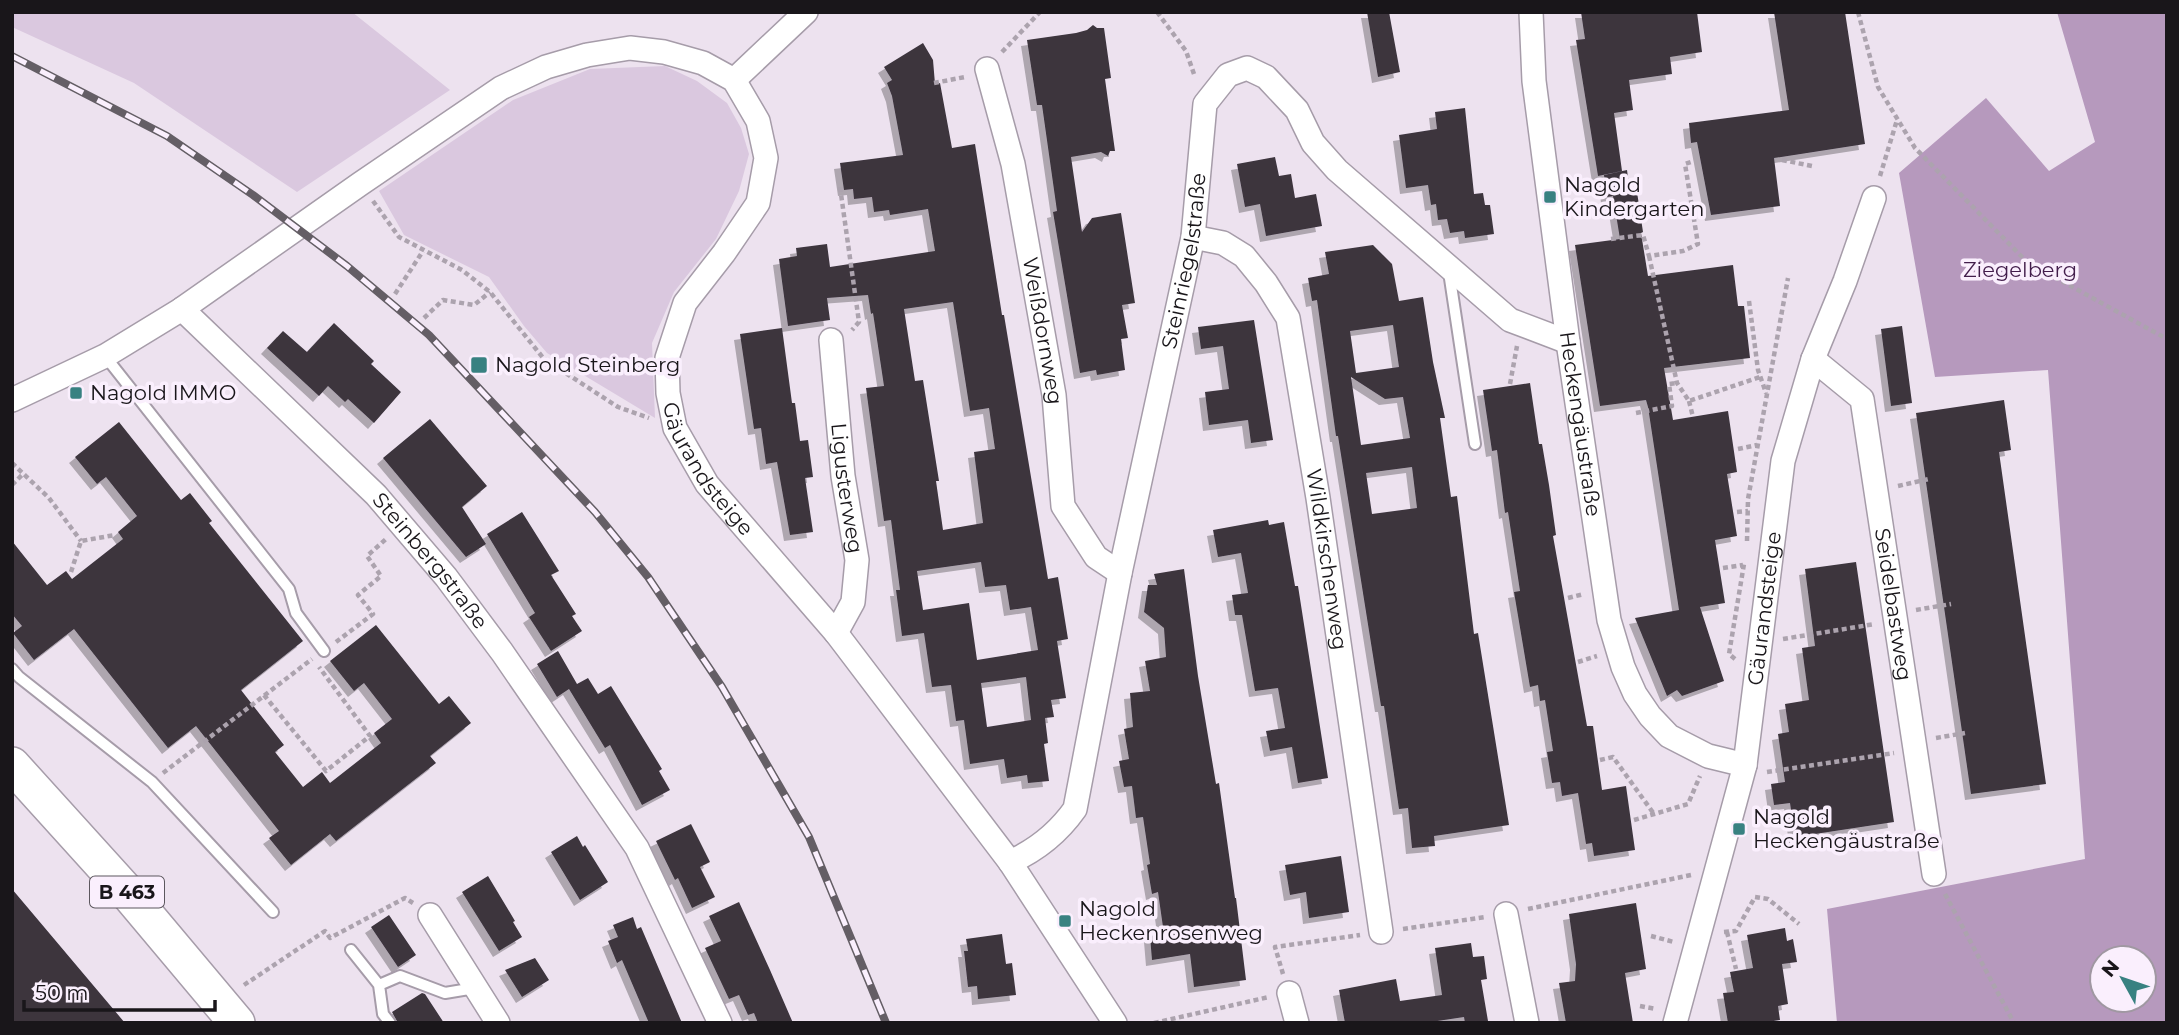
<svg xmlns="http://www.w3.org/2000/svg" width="2179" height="1035" font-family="Montserrat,sans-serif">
<defs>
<filter id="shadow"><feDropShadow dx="-6" dy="6" stdDeviation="0" flood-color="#0004"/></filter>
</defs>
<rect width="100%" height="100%" fill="#ede2ef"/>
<path fill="#dac8df" d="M12 12H352L450 90 297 192 134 83 12 27Z
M665 66 697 81 727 103 741 128 749 154 739 191 716 239 674 292 652 343 655 418 547 353 524 326 489 277 404 235 379 191 513 100 590 69Z"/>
<path fill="#b699bd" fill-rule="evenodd" d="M2057 12H2167V1023H1837L1827 909 2085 859 2048 370 1935 377 1899 173 1986 98 2049 171 2095 142ZM2102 958H2144V1000H2102Z"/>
<path fill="#3c343e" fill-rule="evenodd" filter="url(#shadow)" d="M1367 12H1389L1400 72 1378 77Z
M1581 12H1697L1702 52 1670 57 1672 74 1629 80 1633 110 1614 113 1622 171 1598 176 1576 40 1585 39Z
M1774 12H1845L1865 144 1774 158 1780 206 1711 215 1697 142 1691 143 1689 123 1789 110Z
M1093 25 1097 28H1104L1111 78 1105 79 1115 151H1110L1108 156 1101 152 1071 157 1082 232 1092 218 1121 213 1135 303 1122 305 1128 338 1121 339 1125 370 1097 375 1096 370 1080 373 1055 224 1053 212 1057 211 1042 105H1037L1027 40 1076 33 1087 30Z
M923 43 933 60 935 84 940 83 952 148 975 144 1002 315H1004L1048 579 1058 577 1068 639 1057 641 1066 698 1051 700 1054 717 1045 718 1048 743 1044 744 1049 781 1028 783 1027 775 1007 778 1004 759 970 764 964 720 956 721 951 685 932 687 924 633 902 636 896 590H900L891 520 884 521 866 388 884 386 873 313 871 314 868 295 827 298 830 320 788 326 779 259 797 256 796 248 827 244 830 267 935 251 928 209 890 215 889 210 874 212 872 197 854 199 853 189 844 190 840 163 903 155 892 96 887 83 892 80 884 67ZM953 302 970 411 989 408 995 449 974 452 983 523 943 530 936 481H939L923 380 915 381 904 309ZM981 562 985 587 1006 585 1010 610 1031 607 1038 650 977 660 969 603 923 610 917 571ZM1026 677 1031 720 987 727 981 683Z
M1465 108 1474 194 1483 193 1485 205H1490L1494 234 1465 238 1464 231 1450 233 1447 219 1438 220 1436 204 1431 205 1428 185 1406 188 1399 135 1437 129 1435 112Z
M1275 157 1279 176 1291 174 1295 198 1316 194 1322 226 1266 236 1260 204 1245 207 1237 164Z
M1627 170 1630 193 1637 192 1643 232 1641 233 1648 276 1733 265 1738 306H1744L1750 358 1664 368 1673 420 1728 411 1737 472 1727 474 1737 536 1715 540 1725 603 1700 607 1724 681 1682 696 1677 690 1667 696 1635 618 1679 610 1648 407 1646 400 1600 406 1575 245 1620 239 1613 196 1607 197 1604 175Z
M1373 245 1392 264 1399 301 1423 297 1433 362 1445 418H1440L1451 497 1457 496 1474 634 1478 633 1509 825 1434 836 1435 846 1412 848 1408 808 1399 809 1384 706H1381L1338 436H1336L1317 300 1312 301 1308 278 1329 274 1325 252ZM1393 325 1399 367 1356 373 1350 331ZM1351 377 1385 399 1403 397 1410 438 1361 445ZM1412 467 1417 508 1372 514 1366 473Z
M1254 320 1273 440 1251 443 1248 420 1209 425 1205 392 1229 389 1223 346 1201 349 1198 327Z
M334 323 374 361 371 364 401 392 374 423 348 399 345 402 328 386 319 396 267 348 283 331 307 352Z
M1902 326 1912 403 1891 406 1881 329Z
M782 328 792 403H795L800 441 808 440 813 477 805 478 813 532 790 535 777 462 766 464 761 428 754 429 740 334Z
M1530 383 1539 444H1542L1549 485 1556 535 1553 536 1587 726H1593L1602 790 1626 786 1635 850 1594 856 1592 843 1586 844 1578 793 1562 796 1560 782 1552 783 1547 752 1553 751 1545 700 1540 701 1538 685 1530 687 1514 592 1520 591 1508 512 1505 513 1497 450 1492 451 1483 390Z
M2004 400 2011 450 1999 452 2046 784 1971 794 1916 413Z
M430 419 487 486 462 507 486 544 466 557 383 458Z
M119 422 181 500 190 493 212 521 209 523 303 641 241 690 284 745 275 752 303 787 322 772 330 783 381 743 374 733 392 719 364 683 354 691 330 661 376 625 439 704 449 696 471 723 430 756 436 763 336 841 330 834 291 865 269 838 279 831 196 726 168 748 74 629 34 660 13 633 22 626 12 614V541L47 585 66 571 72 579 123 539 118 532 137 516 106 477 97 484 75 457Z
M522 512 559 571 551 575 576 614 572 616 582 631 551 651 529 617 535 613 487 534Z
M1268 520 1269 525 1284 522 1295 586H1298L1328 778 1298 783 1292 747 1270 751 1266 731 1285 728 1278 688 1255 691 1242 615H1235L1232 595 1248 593 1241 553 1218 557 1213 530Z
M1856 562 1894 822 1795 837 1790 803 1774 805 1771 784 1785 782 1778 734 1789 732 1785 704 1809 700 1802 648 1815 646 1805 569Z
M1184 569 1198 676 1216 784 1219 783 1235 898H1236L1246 980 1194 987 1190 954 1152 960 1150 936 1164 934 1158 892 1152 894 1147 865 1150 864 1143 817 1136 818 1132 786 1124 787 1119 761 1129 759 1124 729 1133 727 1130 693 1150 691 1145 661 1166 657 1164 628 1144 612 1148 585H1157L1154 574Z
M558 651 577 684 588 678 598 694 611 686 662 769 659 771 670 790 642 805 610 745 605 748 569 689 557 697 537 664Z
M691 824 710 862 700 867 715 897 692 908 678 878 675 880 656 841Z
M577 836 583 847 585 845 608 882 580 900 551 852Z
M1341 856 1349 912 1309 918 1306 892 1290 895 1285 865Z
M488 876 515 921 513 922 522 937 499 951 462 892Z
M12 889 125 1023H12Z
M739 902 770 970 793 1023H758L754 1013 748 1015 739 995 729 999 705 948 721 941 709 916Z
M1636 903 1646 969 1625 973 1633 1023H1566L1559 983 1575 981 1576 964 1569 914Z
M389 915 416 955 398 967 371 927Z
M633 917 637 929 641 927 682 1023H649L622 960 617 963 608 941 618 937 613 925Z
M1785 928 1787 941 1793 939 1797 962 1782 964 1788 1004 1778 1006 1780 1020 1761 1023H1728L1723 993 1734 992 1730 972 1753 968 1747 935Z
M1002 934 1006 964 1012 963 1016 995 978 999 977 986 968 987 964 951H968L966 939Z
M1471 943 1473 957 1484 956 1487 979 1481 980 1488 1021 1465 1023 1464 1017 1424 1023H1345L1339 990 1396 979 1400 1001 1442 995 1435 948Z
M535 958 549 980 522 997 505 970Z
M422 993 425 994 444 1023H398L392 1012Z"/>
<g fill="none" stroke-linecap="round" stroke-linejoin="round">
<defs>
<path id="service" d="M1449 272 1475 444
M105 356 289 589 296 613 324 651
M12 669 19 677 152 782 273 912
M351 950 379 985 400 976 445 993 475 988
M379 985 383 1014 390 1023"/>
<g id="minor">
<path id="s1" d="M1531 12 1534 81 1568 342 1609 620 1623 667 1635 694 1650 716 1669 736 1708 756 1745 765"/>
<path id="s2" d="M987 69 1013 164 1054 395 1063 506 1096 557 1120 573"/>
<path d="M734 80 806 12"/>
<path id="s3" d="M1193 237 1223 243 1244 256 1266 283 1288 318 1318 498 1381 932"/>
<path id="s4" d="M182 309 376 495 446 577 502 652 637 848 720 1023"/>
<path id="s5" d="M831 340 843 476 857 560 853 602 836 633"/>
<path id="s6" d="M1813 359 1862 399 1934 874"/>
<path id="s7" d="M12 400 105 356 182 309 360 184 501 88 546 67 587 55 630 48 664 52 703 63 734 80 758 121 766 158 758 203 724 253 685 303 667 358 668 393 675 428 707 484 836 633 1010 862 1115 1023"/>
<path id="s8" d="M1010 862C1037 850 1058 833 1075 809L1120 573 1193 237 1205 104 1228 75 1247 68 1266 77 1297 110 1313 143 1337 170 1510 320 1568 342"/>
<path d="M1506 914 1527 1023"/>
<path d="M430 915 498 1023"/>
<path d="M1289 993 1297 1023"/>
<path id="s9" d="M1675 1023 1745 765 1783 461 1813 359 1845 281 1874 198"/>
</g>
<path id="primary" d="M12 765 127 892 237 1023"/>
</defs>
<use href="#service" stroke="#a69ca9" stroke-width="14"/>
<use href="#minor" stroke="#a69ca9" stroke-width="26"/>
<use href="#primary" stroke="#a69ca9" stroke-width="38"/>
<path stroke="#aca3ae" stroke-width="4.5" stroke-dasharray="5 3.5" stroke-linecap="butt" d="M1157 12 1186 51 1195 77
M1858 12 1878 87 1915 148 2027 262 2167 339
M1002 52 1040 12
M934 83 965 77
M1782 160 1812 166
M1880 176 1897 120
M840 187 859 322 852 330
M373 201 399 237 462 270 490 292 544 359 618 407 649 418
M1611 239 1643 235 1649 256 1683 251 1698 244 1685 164 1694 161
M1649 256 1677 383 1689 401 1760 377
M395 294 423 251
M1749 301 1758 370 1766 393
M424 318 443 300 474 305 490 292
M1510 384 1517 346
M1689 401 1693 417
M1636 413 1672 406 1669 384 1677 383
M1738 449 1757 445
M12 463 49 498 81 541
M12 485 23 474
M1898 486 1929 479
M1737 512 1748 511
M1747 541 1748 499 1788 278
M1723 568 1743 565
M71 572 81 541 115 535
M1568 598 1584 594
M1916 610 1951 604
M1783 639 1875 624
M336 642 373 614 358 595 381 576 367 556 386 539
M1735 659 1729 654 1744 564
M1578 662 1597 656
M264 695 326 771 370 736 319 667
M1936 738 1965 733
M1600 760 1613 757 1654 814
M1767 772 1894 753
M163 773 312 659
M1634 820 1688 804 1700 776
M1945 894 2014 1023
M1528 909 1691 875
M1403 929 1485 917
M1724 932 1736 931 1755 897 1768 899 1799 924
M1727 932 1736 969
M1651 936 1674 942
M1283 974 1275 947 1360 935
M244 985 325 931 330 938 405 898 413 903
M1640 1006 1656 1009
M1154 1023 1269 997"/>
<use href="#service" stroke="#fff" stroke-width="10"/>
<use href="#minor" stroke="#fff" stroke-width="23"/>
<use href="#primary" stroke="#fff" stroke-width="35"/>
<defs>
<path id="rail" d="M12 56 167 136 253 195 347 266 429 335 595 512 648 577 722 687 809 837 886 1023"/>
</defs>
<use href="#rail" stroke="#645e65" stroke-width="8"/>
<use href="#rail" stroke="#faeffd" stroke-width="5" stroke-dasharray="16" stroke-linecap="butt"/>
</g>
<g fill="#388181" stroke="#faeffd" stroke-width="2.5">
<rect x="1543" y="190" width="14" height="14" rx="3.5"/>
<rect x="470" y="356" width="18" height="18" rx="3.5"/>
<rect x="69" y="386" width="14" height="14" rx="3.5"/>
<rect x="1732" y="822" width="14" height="14" rx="3.5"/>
<rect x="1058" y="914" width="14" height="14" rx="3.5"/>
</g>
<g text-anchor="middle" stroke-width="7" stroke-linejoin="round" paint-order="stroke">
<rect fill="#faeffd" stroke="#5c575e" stroke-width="2" x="90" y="876.5" width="74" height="31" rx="5"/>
<g font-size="19" font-weight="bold" fill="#19161a">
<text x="127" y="899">B 463</text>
</g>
<g font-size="21" fill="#19161a" stroke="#faeffd" text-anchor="start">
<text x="1564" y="192">Nagold<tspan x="1564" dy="24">Kindergarten</tspan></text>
<text x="495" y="372">Nagold Steinberg</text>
<text x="90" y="400">Nagold IMMO</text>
<text x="1753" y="824">Nagold<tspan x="1753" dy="24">Heckengäustraße</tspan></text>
<text x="1079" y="916">Nagold<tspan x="1079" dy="24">Heckenrosenweg</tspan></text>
</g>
<g font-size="21" fill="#19161a" stroke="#faeffd">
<text dy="7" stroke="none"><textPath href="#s8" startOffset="644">Steinriegelstraße</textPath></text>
<text dy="7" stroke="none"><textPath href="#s2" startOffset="268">Weißdornweg</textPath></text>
<text dy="7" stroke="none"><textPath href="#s1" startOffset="415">Heckengäustraße</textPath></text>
<text dy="7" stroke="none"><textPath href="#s7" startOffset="1262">Gäurandsteige</textPath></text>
<text dy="7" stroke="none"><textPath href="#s5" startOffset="149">Ligusterweg</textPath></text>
<text dy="7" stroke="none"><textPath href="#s3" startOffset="376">Wildkirschenweg</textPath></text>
<text dy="7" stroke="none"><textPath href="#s4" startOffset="354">Steinbergstraße</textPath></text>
<text dy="7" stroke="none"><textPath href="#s6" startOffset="271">Seidelbastweg</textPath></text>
<text dy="7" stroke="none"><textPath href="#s9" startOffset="425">Gäurandsteige</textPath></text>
</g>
<g font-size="21" fill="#421d4b" stroke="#faeffd">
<text x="2020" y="277">Ziegelberg</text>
</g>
</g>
<rect width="2179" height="1035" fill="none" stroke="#19161a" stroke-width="28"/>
<g transform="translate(2123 979) rotate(310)"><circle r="33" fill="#faeffd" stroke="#a098a2" stroke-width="2"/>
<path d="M0-5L12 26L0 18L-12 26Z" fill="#388181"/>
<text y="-10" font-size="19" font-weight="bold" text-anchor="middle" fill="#19161a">N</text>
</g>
<path d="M24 1000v10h191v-10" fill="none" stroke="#19161a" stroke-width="3.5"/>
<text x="35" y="1000" font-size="21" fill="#19161a" stroke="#faeffd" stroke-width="5" paint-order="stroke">50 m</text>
</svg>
